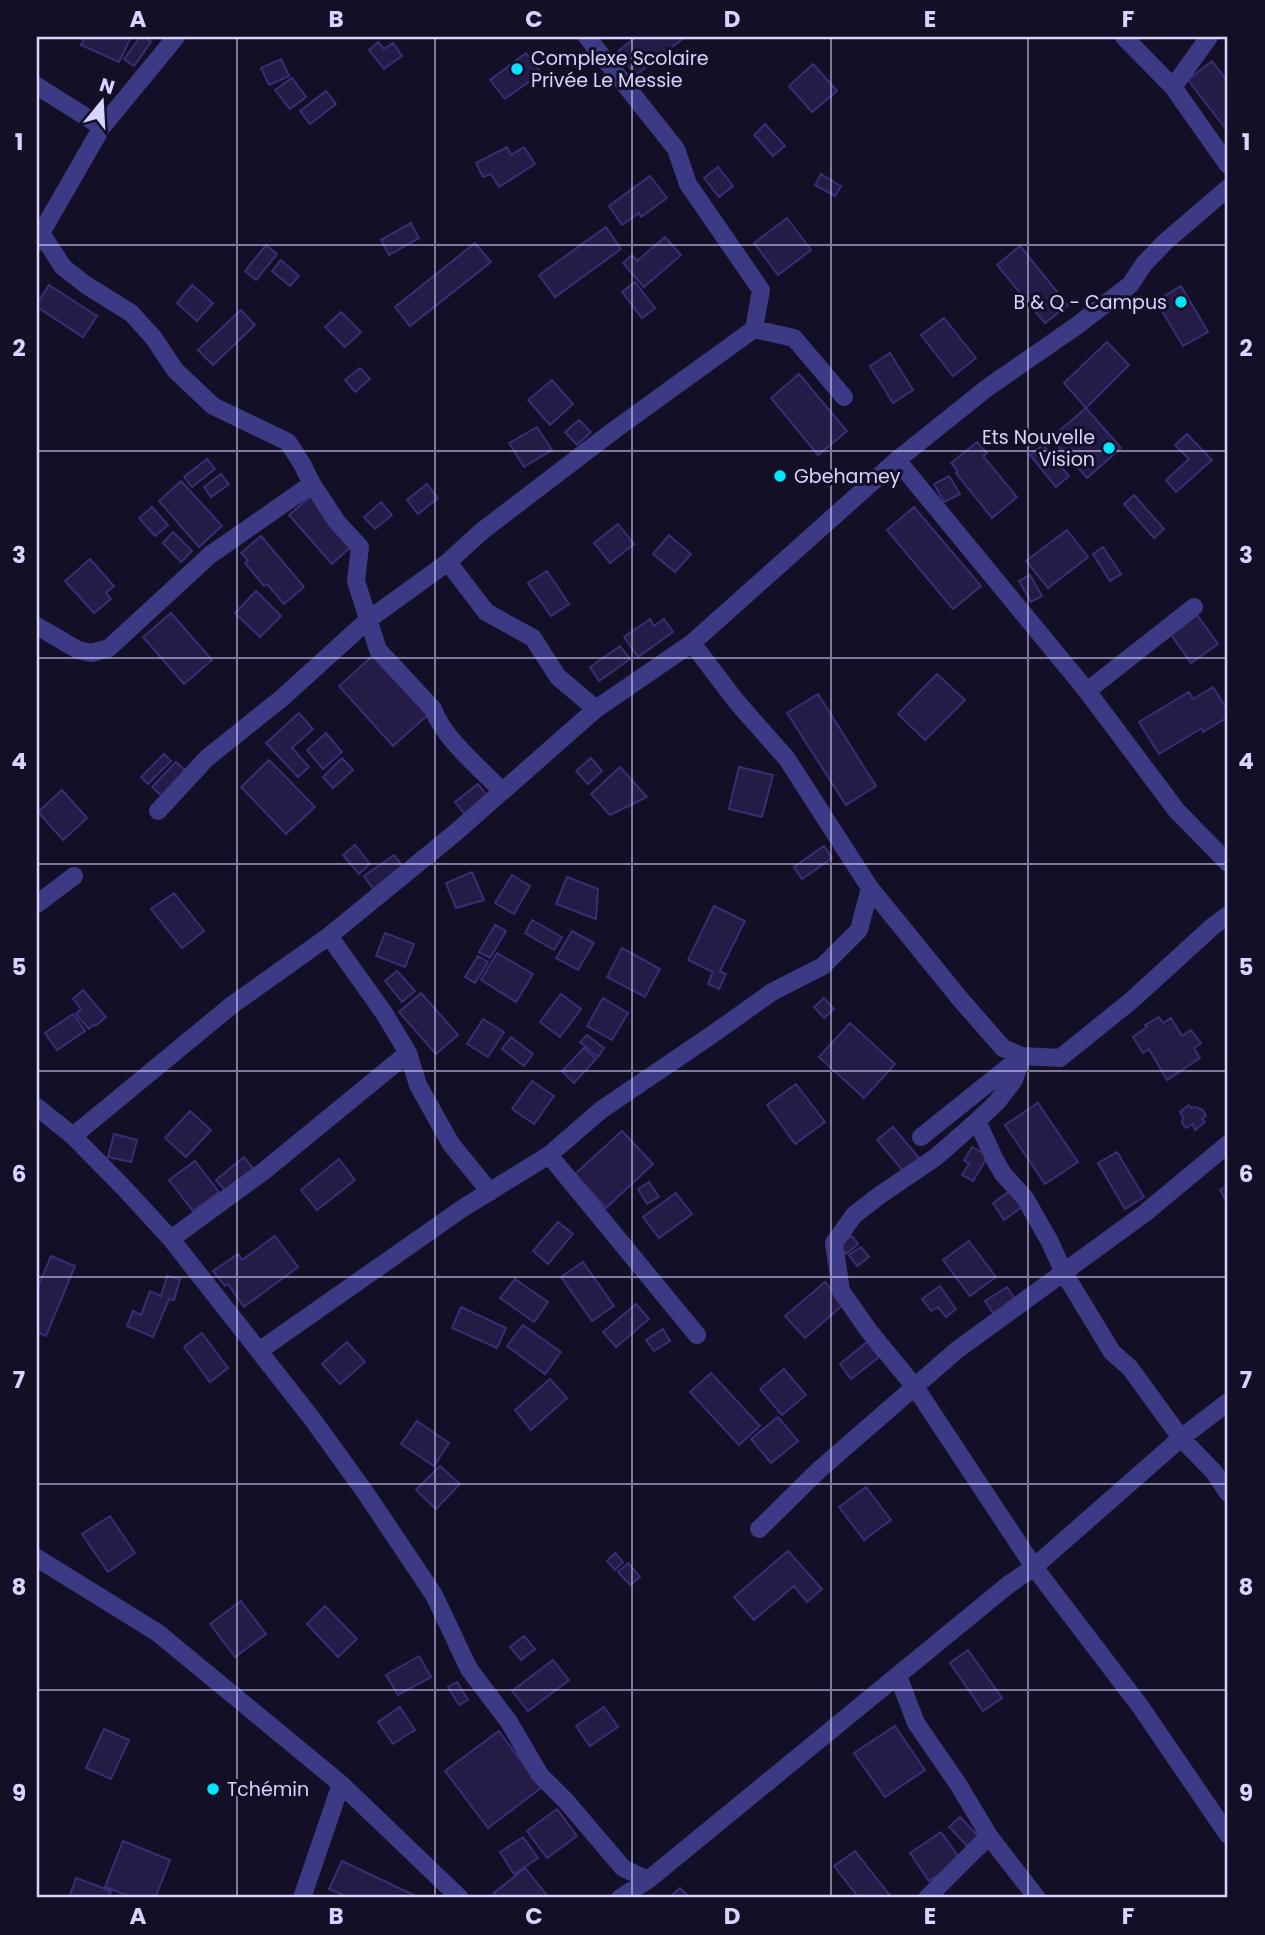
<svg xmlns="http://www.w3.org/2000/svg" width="1265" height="1935" font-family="Poppins,sans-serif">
<rect width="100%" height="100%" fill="#130f26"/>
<path fill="#241b47" stroke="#3b2d73" stroke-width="2" d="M85 37H131L119 62 81 45Z
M140 37H144L151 42 134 66 124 59Z
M636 37H685L636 75 617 52Z
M378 42 384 49 393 43 402 56 384 69 369 50Z
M526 53 541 73 505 99 490 80Z
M281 59 289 76 269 85 261 68Z
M1212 61 1228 82V125L1225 128 1188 80Z
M813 64 837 91 812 112 789 86Z
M292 78 306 97 290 109 275 90Z
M326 91 336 104 310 124 300 111Z
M765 124 785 146 773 156 754 135Z
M507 147 511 155 524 147 535 164 499 187 491 174 483 177 476 163Z
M718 167 733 186 719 197 704 178Z
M821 174 841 186 835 196 815 185Z
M650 176 667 198 641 217 639 213 622 225 609 206Z
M787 218 811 250 778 275 754 243Z
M411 223 419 238 389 255 381 240Z
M606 227 621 249 555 297 539 275Z
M665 237 681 255 644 287 623 263 632 255 637 261Z
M475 243 491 262 410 326 395 307Z
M266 245 277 254 256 280 245 271Z
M1020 246 1068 305 1045 323 997 265Z
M281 260 299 276 290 286 272 271Z
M635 282 655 308 642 318 622 292Z
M49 285 97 316 83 337 37 307V304Z
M192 285 213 303 197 321 177 303Z
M1181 286 1208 332 1183 346 1156 301Z
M241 310 255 325 213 365 198 350Z
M341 312 361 332 345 347 325 327Z
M944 318 976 358 953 376 921 335Z
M1107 342 1129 365 1086 408 1064 383Z
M890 353 913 390 893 403 870 366Z
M360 368 370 379 355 392 345 380Z
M799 374 847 431 818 455 771 398Z
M552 380 573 404 550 425 528 400Z
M1086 408 1121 448 1087 478 1051 438Z
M579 420 591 432 577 445 565 432Z
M537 427 552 450 524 467 509 443Z
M1187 434 1212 460 1176 492 1166 480 1189 459 1175 445Z
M977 442 987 453 983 456 1017 497 992 518 956 473 958 471 951 463Z
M1043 445 1069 476 1056 487 1030 455Z
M207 459 215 469 192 487 184 477Z
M221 474 229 484 211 497 204 487Z
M949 476 960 494 944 502 934 484Z
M181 481 222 526 199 547 159 501Z
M427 484 438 498 418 514 407 500Z
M1134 495 1164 529 1154 538 1124 504Z
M311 496 354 544 332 564 289 515Z
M381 502 392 515 375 529 364 517Z
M152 507 168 525 155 536 139 518Z
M914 507 981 586 953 609 887 530Z
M618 524 634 544 610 563 594 543Z
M1067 530 1088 557 1048 588 1026 561Z
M173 532 192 551 181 562 163 543Z
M669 535 691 554 675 572 653 554Z
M261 536 304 587 284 604 267 584 264 586 245 563 248 560 241 553Z
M1103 547 1121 574 1110 581 1093 554Z
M90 559 114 586 106 593 111 599 94 613 65 581Z
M547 571 569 604 551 616 528 583Z
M1030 575 1042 596 1031 602 1019 581Z
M256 591 281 616 260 637 235 613Z
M171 613 212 660 184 684 143 637Z
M1197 615 1218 644 1191 663 1170 633Z
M650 619 654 626 664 619 673 632 638 657 624 637Z
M620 646 630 659 599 681 590 667Z
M377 652 431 712 393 746 339 686Z
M937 674 965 700 925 740 898 714Z
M1213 687 1228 711V717L1203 732 1202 728 1159 754 1139 722 1189 692 1193 699Z
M818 694 876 786 846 805 787 713Z
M299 713 313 729 292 748 309 767 298 777 266 743Z
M326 733 342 752 323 769 307 750Z
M164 754 171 761 148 784 141 777Z
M342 758 353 770 333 788 323 777Z
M591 758 602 771 588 784 576 771Z
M269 760 315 807 286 834 241 787Z
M176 762 187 772 163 797 152 787Z
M620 767 647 797 610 815 591 794Z
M739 767 773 775 762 817 729 809Z
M478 784 490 799 467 817 455 802Z
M62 790 87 818 63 840 38 812Z
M355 845 370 864 359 874 343 855Z
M824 846 832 858 802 879 794 867Z
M394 855 407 872 376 893 364 876Z
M472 872 484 900 456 908 446 883Z
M512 875 530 886 514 914 495 903Z
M567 877 598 889 596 919 556 904Z
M174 893 204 931 182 948 151 909Z
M714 906 745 921 720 971 726 974 719 989 708 984 713 972 688 960Z
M532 920 562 937 554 950 525 933Z
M495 925 506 931 490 958 479 952Z
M572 931 594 943 578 970 556 958Z
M385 933 414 944 405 967 376 956Z
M622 948 660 969 645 997 607 977Z
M497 953 533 974 516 1002 481 980Z
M478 956 488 962 475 983 465 977Z
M397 971 415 991 402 1002 385 981Z
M83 990 106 1017 95 1026 94 1024 89 1029 76 1014 81 1009 73 999Z
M421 993 458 1035 436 1054 399 1012Z
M561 994 581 1009 560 1037 540 1022Z
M603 998 628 1013 612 1040 587 1026Z
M824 998 834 1009 824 1018 814 1007Z
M73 1014 85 1031 57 1050 45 1033Z
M1159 1017 1163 1023 1171 1018 1182 1036 1191 1030 1201 1043 1194 1048 1200 1058 1167 1080 1149 1049 1143 1053 1133 1037 1147 1027 1145 1025Z
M483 1019 504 1032 488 1057 467 1044Z
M850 1023 895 1064 864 1098 819 1057Z
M587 1035 604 1048 598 1057 580 1042Z
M511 1037 533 1054 524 1066 502 1049Z
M584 1048 596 1059 574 1083 562 1071Z
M532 1081 554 1096 534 1124 512 1109Z
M796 1084 825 1122 795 1144 767 1105Z
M1038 1103 1078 1162 1045 1184 1005 1125Z
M1189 1105 1191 1108 1195 1107 1203 1110 1206 1116 1202 1119 1205 1122 1195 1130 1193 1124 1186 1128 1182 1123 1183 1117 1180 1112Z
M190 1111 211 1130 186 1157 165 1138Z
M893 1127 920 1159 904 1172 877 1140Z
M622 1131 653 1164 606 1208 575 1174Z
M114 1134 137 1140 131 1162 108 1157Z
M972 1147 988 1156 973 1181 962 1175 969 1164 964 1160Z
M1117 1152 1144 1197 1125 1209 1098 1163Z
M244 1157 259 1176 231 1198 216 1180Z
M339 1159 355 1180 317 1210 301 1190Z
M195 1161 219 1192 193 1211 169 1180Z
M649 1182 659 1197 647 1204 638 1189Z
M1228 1185V1205L1220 1190Z
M1010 1191 1022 1207 1004 1220 993 1203Z
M676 1193 692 1214 659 1238 643 1217Z
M558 1222 573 1234 548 1264 533 1251Z
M275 1236 298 1267 244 1307 228 1284 225 1286 213 1271 238 1254 242 1260Z
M852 1236 858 1244 846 1254 839 1245Z
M969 1241 996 1277 970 1296 943 1260Z
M861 1247 869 1257 857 1266 849 1255Z
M51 1256 75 1266 46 1336 37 1332V1289Z
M583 1262 614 1306 592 1321 561 1277Z
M167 1276 180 1279 174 1300 169 1299 153 1337 127 1326 133 1311 141 1315 150 1291 161 1296Z
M515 1279 548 1302 534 1322 500 1298Z
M825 1282 844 1304 805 1338 785 1316Z
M940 1286 956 1309 946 1317 938 1307 931 1311 922 1299Z
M1007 1287 1015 1299 994 1314 985 1301Z
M636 1304 649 1319 616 1347 603 1332Z
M461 1307 506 1328 497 1348 452 1328Z
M523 1325 561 1352 545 1374 507 1346Z
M663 1329 670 1341 654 1351 646 1340Z
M202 1333 228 1368 210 1382 184 1347Z
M347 1342 365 1362 340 1384 322 1364Z
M867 1342 879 1357 851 1379 840 1364Z
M784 1369 806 1395 782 1415 760 1389Z
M711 1373 760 1426 739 1445 690 1392Z
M550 1379 567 1398 531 1430 515 1410Z
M778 1417 798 1441 771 1463 751 1439Z
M417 1421 449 1443 434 1466 401 1444Z
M440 1466 460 1484 436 1509 416 1490Z
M866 1487 891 1520 864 1540 839 1507Z
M110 1516 135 1553 108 1572 82 1534Z
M788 1551 822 1589 807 1602 794 1586 754 1620 734 1597Z
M615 1553 623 1562 615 1570 607 1561Z
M628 1563 640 1577 630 1585 618 1572Z
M241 1601 266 1634 235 1657 210 1624Z
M325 1606 357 1639 338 1657 307 1624Z
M524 1636 535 1649 521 1660 510 1647Z
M968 1650 1002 1698 983 1711 950 1663Z
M419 1656 431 1677 398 1695 386 1675Z
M553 1660 569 1680 528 1711 512 1691Z
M457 1682 468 1700 459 1705 448 1687Z
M400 1707 415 1730 393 1744 378 1722Z
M604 1707 618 1727 590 1746 576 1726Z
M895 1726 925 1770 885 1797 854 1753Z
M104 1729 129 1740 111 1779 86 1768Z
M499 1731 541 1788 488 1828 445 1771Z
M557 1809 577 1836 547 1858 527 1831Z
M960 1817 980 1838 969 1848 949 1827Z
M941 1832 961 1860 929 1881 910 1853Z
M523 1837 538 1858 514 1874 500 1852Z
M123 1841 170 1860 155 1898H134L105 1887Z
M855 1851 892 1898H859L834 1866Z
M342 1861 416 1896 415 1898H350L329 1889Z
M525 1868 549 1898H498L494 1893Z
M76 1878 111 1891 108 1898H69Z
M680 1888 690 1898H669Z"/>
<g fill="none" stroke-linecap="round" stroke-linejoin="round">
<path stroke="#3d3a85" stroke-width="18" d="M587 37 676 149 688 184 761 290 754 329
M1124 37 1173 87 1228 165
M37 86 102 127
M1173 87 1209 37
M41 233 63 267 86 285 131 313 153 337 175 370 213 406 288 442 302 464 312 484 337 522 360 547 356 581 378 650 433 709C444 739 480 768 502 791
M38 242 41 233 102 127 176 37
M897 460 1087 691 1177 811 1228 863
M448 562 486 612 533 638 558 677 596 709
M37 626 78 650 91 653 109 648 210 555 312 484
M692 643 736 701 787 759 870 888 961 1000 1003 1048 1022 1056 1014 1080 997 1102 977 1121 936 1157 880 1195 854 1215 834 1243 841 1291 869 1331 915 1387 1034 1567 1140 1706 1228 1835
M1087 691 1194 607
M158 811 207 758 282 698 368 620 448 562 482 531 613 431 754 329 794 338 844 397
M37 904 74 876
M329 936 384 1013 408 1053 418 1085 451 1144 490 1192
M37 1107 73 1136 125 1189 171 1239 259 1351 313 1420 365 1492 434 1595 469 1669 509 1722 540 1775 566 1801 623 1868 648 1880
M977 1121 995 1160 1003 1174 1025 1198 1050 1242 1064 1273 1112 1352 1130 1368 1181 1438 1214 1472 1228 1493
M73 1136 232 1005 329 936 455 833 596 709 692 643 897 460 987 388 1075 327 1130 285 1144 264 1165 242 1228 188
M921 1137 1022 1056 1060 1058 1132 1000 1212 927 1228 915
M549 1155 697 1335
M171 1239 264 1171 408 1053
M259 1351 463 1208 549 1155 601 1110 713 1034 772 992 823 966 859 930 870 888
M759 1529 819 1470 957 1350 1145 1213 1228 1144
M37 1558 158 1633 341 1784 460 1898
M898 1676 916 1723 958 1784 989 1836 1037 1898
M302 1898 341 1784
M620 1898 648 1880 1008 1585 1034 1567 1181 1438 1228 1402
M927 1898 989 1836"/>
</g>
<path fill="none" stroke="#d9d4ff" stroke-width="2" stroke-opacity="0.55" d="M237 37V1898M435 37V1898M632 37V1898M831 37V1898M1028 37V1898M37 245H1228M37 451H1228M37 658H1228M37 864H1228M37 1071H1228M37 1277H1228M37 1484H1228M37 1690H1228"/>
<g fill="#00e5ff" stroke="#130f26" stroke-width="2.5">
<circle cx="517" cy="69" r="7"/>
<circle cx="1181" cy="302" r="7"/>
<circle cx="1109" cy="448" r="7"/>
<circle cx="780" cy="476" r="7"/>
<circle cx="213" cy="1789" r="7"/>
</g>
<g text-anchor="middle" stroke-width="6" stroke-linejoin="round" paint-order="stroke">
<g font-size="19" fill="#d9d4ff" stroke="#130f26" text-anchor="start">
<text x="531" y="65">Complexe Scolaire<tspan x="531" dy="22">Privée Le Messie</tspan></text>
<text x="1167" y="309" text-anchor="end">B &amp; Q - Campus</text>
<text x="1095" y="444" text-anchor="end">Ets Nouvelle<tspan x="1095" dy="22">Vision</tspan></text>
<text x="794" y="483">Gbehamey</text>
<text x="227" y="1796">Tchémin</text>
</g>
</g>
<rect width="1265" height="1935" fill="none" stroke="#130f26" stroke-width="77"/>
<g transform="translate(102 102) rotate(18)" stroke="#130f26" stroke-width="5" paint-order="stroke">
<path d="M0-5L12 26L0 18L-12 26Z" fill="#d9d4ff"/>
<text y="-10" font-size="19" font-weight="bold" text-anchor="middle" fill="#d9d4ff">N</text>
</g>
<rect x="38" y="38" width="1188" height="1858" fill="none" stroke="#d9d4ff" stroke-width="2.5"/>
<g font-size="23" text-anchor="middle" font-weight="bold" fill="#d9d4ff">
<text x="138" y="27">A</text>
<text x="336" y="27">B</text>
<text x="534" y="27">C</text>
<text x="732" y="27">D</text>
<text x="930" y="27">E</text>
<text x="1128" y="27">F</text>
<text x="19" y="150">1</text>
<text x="1246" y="150">1</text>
<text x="19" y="356">2</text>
<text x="1246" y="356">2</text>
<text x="19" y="563">3</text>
<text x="1246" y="563">3</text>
<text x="19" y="769">4</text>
<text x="1246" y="769">4</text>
<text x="19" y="975">5</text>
<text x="1246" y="975">5</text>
<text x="19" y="1182">6</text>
<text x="1246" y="1182">6</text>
<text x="19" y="1388">7</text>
<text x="1246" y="1388">7</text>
<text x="19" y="1595">8</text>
<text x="1246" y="1595">8</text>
<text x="19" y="1801">9</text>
<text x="1246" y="1801">9</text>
<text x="138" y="1924">A</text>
<text x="336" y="1924">B</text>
<text x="534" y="1924">C</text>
<text x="732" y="1924">D</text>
<text x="930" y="1924">E</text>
<text x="1128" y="1924">F</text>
</g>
</svg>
